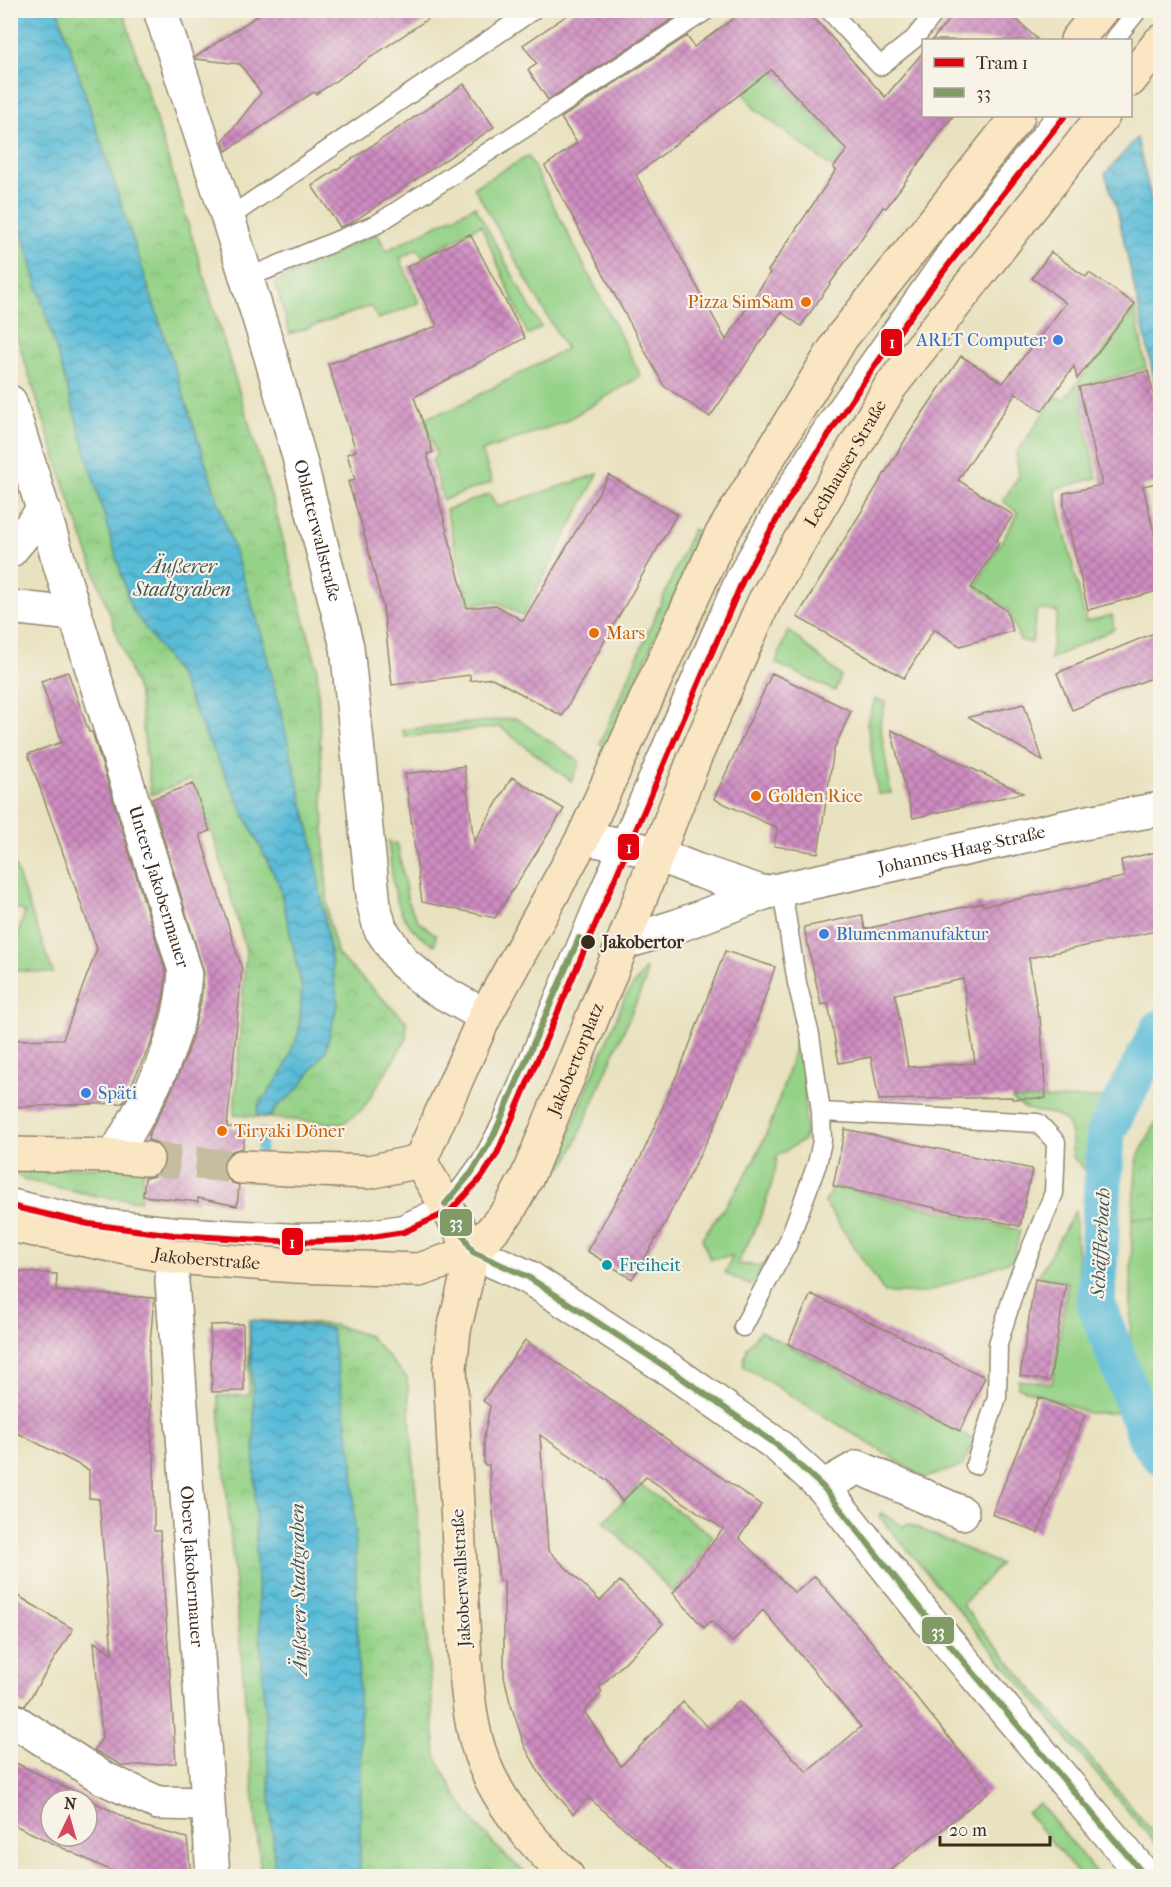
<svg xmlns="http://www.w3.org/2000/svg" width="1171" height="1887" font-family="'IM FELL French Canon',serif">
<defs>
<pattern id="park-crowns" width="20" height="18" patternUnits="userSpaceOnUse" patternTransform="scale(1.5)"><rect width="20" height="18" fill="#94d287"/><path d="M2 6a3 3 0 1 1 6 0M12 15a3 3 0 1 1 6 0" fill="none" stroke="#80b474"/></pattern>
<pattern id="water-waves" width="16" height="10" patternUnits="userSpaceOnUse" patternTransform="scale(1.5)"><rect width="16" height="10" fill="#59bbd8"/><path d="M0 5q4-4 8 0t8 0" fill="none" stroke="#4b98af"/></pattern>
<pattern id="building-cross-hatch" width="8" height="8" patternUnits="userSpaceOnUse" patternTransform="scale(1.5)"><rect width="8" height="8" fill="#ce8bc1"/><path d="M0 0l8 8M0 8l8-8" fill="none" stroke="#a8729c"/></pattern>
</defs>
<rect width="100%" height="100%" fill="#f7f3e8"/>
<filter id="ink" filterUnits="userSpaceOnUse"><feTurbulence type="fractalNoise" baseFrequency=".0167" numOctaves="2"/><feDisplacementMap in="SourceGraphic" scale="12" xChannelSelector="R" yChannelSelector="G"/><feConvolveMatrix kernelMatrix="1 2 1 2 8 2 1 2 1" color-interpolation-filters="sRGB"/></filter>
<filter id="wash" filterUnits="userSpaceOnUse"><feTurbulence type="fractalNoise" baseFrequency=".008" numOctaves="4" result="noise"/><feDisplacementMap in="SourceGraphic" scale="24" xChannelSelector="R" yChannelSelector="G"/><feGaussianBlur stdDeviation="1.35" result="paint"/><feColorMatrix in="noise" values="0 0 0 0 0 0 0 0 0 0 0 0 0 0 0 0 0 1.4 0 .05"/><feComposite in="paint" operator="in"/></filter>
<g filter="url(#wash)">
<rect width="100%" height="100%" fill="#e9e2c0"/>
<path fill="#94d287" stroke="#687e52" stroke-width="1.5" d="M747 44 847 150 833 168 754 108 723 62Z
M528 156 641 376 564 422 482 451 492 482 443 500 432 459 437 456 424 418 454 408 566 349 474 187Z
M475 206 541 327 528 335 481 225 422 257 418 249 400 258 419 303 378 319 371 306 290 334 275 282 377 233 386 251Z
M1135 309 1146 368 1091 383 1093 392 1082 407 1097 478 1055 489 1086 622 1112 615 1114 629 1050 659 1058 612 1037 609 1032 643 1020 640 1008 609 975 587 1018 513 1003 501 1019 476 1016 454 1056 396 1064 400Z
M598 474 523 616 498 602 467 604 463 577 446 510 490 494 497 507Z
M693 529 700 533 675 594 605 748 600 743Z
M788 630 841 676 835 691 776 663Z
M875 699 886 702 880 723 891 793 878 794 867 722Z
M516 718 580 762 571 781 500 727 405 737 402 730Z
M388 842 395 843 398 846 408 902 418 921 436 935 435 945C391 924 394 883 388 842Z
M10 855H11L53 973 11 970V955L25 912 11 906Z
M646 968 645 981 569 1158 563 1166 559 1168 556 1164 625 997Z
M796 1040C806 1072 806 1106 805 1139L777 1156C773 1194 755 1231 737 1264L763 1266 751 1286 725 1273 733 1256 710 1259 702 1238C716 1218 732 1198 744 1178 770 1135 784 1088 796 1040Z
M1109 1098 1096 1125 1087 1172 1072 1156C1075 1093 1037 1126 1012 1099Z
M144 1166 140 1201 97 1196 25 1180 17 1175 15 1169Z
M833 1186 1020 1230 1013 1260 925 1293H885L825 1203Z
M1075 1211 1080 1294 1117 1413H1088L1018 1387V1380L1052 1383 1068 1282 1038 1276Z
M1132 1218 1160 1219V1441L1130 1357Z
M760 1331 975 1440 962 1466 925 1478 743 1366 747 1347Z
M881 1513 904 1527 907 1523 1000 1564 962 1605 1160 1841V1849L879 1516Z
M1039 1803 1099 1876H1080L1027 1813Z"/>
<path fill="url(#park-crowns)" stroke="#687e52" stroke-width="1.5" d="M10 11H123L275 509 317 667 328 918 338 955 406 1021V1040L363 1109 342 1124 234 1115 246 950 216 844 191 779 151 795 139 696 72 508 11 319Z
M1160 1114V1219L1132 1218 1137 1159Z
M249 1320 334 1325 369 1336 407 1378 436 1756C460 1809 485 1841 530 1876H261L218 1396 249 1395Z
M639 1484 713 1536 696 1564 673 1593 604 1521Z"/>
<path fill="url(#water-waves)" stroke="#4a727b" stroke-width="1.5" d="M11 10 58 11 261 632 313 845 338 1002 325 1052 298 1089 276 1108 270 1117 257 1116 258 1106 283 1072 299 1032 302 988 280 887 209 742 178 674 131 608 11 194Z
M1137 138 1160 237V405L1117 209 1105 174Z
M249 1320 331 1328 353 1462 361 1765 360 1876H275L256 1564 254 1412Z"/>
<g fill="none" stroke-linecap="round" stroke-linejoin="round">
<path stroke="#59bbd8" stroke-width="10" d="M261 1149 262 1133"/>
<path stroke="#59bbd8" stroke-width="39" d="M1160 1029 1106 1132 1096 1303 1148 1440 1160 1455"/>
</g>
<g id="blocks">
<path fill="url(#building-cross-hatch)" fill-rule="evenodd" d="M266 10H441L316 94 314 92 226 151 223 141 261 93 240 64 196 59 195 57Z
M575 10H669L674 18 548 100 528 70 537 64 523 45Z
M745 10H807L885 97 924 51V116H953L886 208 883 207 801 326 781 312 710 417 664 386 545 166 577 143 561 118 687 36 694 47ZM771 70 847 150 833 168 836 170 768 271 770 273 726 340 636 175Z
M957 10H1007L1038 40H932Z
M464 84 494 127 351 223 340 227 312 186Z
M470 234 525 338 414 397 433 452 427 454 467 608 496 605 523 621 609 475 677 514 562 716 492 678 470 681V675L392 685 383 607 362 526 348 482 355 480 347 454 356 451 328 364 437 326 407 267Z
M1051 252 1086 277 1089 273 1135 304 1077 379 1074 366 1042 411 1016 393 958 480 1013 515 996 541 999 543 971 588 1006 610 1013 631 960 646 934 629 904 678 797 617 910 432 961 356 1003 383 1066 303 1032 278Z
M1148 371 1161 425V482L1143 486 1161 563V590L1088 610 1064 506V493L1102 485 1079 387Z
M1161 630V674L1072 710 1057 673Z
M68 672 89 732H92L94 738 166 973 164 994 153 1039 123 1103 10 1107V1040L63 1039 97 949 28 754 62 742 41 681Z
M772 673 851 711 834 749 818 853 774 846 777 828 714 799Z
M1024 704 1043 761 969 717Z
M891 730 1023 793 913 818Z
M464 766 474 842 512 777 564 809 495 918 422 902 405 774Z
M193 784 210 831 200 835 242 969 227 1127 245 1129 243 1148 232 1151 225 1158 222 1167 225 1176 232 1183 239 1185 237 1206 198 1198V1202L143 1196 145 1178 155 1176 162 1170 166 1161 164 1151 157 1143 148 1140 149 1134 168 1098 188 1052 201 1001 204 973 152 799Z
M1161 851V930L1029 958 1038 1017H1040L1046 1098 1012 1099V1097L879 1100 871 1057 839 1063 828 1003 821 1005 804 927 862 915 865 929 982 903 983 906 1124 877 1121 860ZM963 979 975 1063 908 1067 895 994Z
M725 951 775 967 757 1021 714 1127 662 1229 632 1279 587 1251 642 1155 686 1054Z
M845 1129 1032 1169 1020 1226 833 1186Z
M10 1271 57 1274 56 1291 154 1298 149 1355 152 1452H154V1531H160L176 1763 123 1766 94 1750 102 1738 94 1642 112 1653 99 1499 89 1498V1470L10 1429Z
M1035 1279 1066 1284 1050 1381 1020 1376Z
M811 1294 985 1377 960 1431 788 1344Z
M243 1324 244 1391 212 1392 210 1325Z
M525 1340 761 1505 739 1538 795 1593 815 1576 876 1647 991 1790 884 1876H680L589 1798 573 1814 540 1774 525 1747 510 1702 504 1676V1581H499L489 1465H484V1437L490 1406 483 1401ZM540 1435 608 1481 622 1502 646 1477 723 1529 673 1593 704 1628 711 1621 732 1642 763 1610 861 1727 807 1772 739 1701 710 1729 683 1702 621 1766 584 1711 602 1692 599 1688 663 1624 620 1581 600 1601 548 1550Z
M1039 1397 1085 1415 1038 1533 992 1514Z
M10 1591 73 1629 25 1706 10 1699Z
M10 1760 142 1826 187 1838 191 1876H122L10 1823ZM51 1800H87V1836H51Z"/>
</g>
</g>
<g filter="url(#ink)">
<use href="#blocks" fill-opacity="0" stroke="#92866f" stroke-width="1.5"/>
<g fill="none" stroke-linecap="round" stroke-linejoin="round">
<path stroke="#c6bda0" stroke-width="33" stroke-dasharray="33 16" stroke-linecap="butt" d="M147 1159 241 1167"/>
<defs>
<path id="lane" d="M829 10 880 66 914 39 937 10
M1114 40 1138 10
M228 218 533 10
M247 278 377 224 707 10
M821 1112 1038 1123 1056 1142 1054 1193 1017 1282 998 1344 997 1397 975 1465
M10 1198 91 1217 175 1226 296 1233 352 1232 402 1224 445 1204 461 1188 483 1158 501 1124 598 893 735 577 781 495 823 427 950 246 1055 116
M743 1327 787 1245 817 1164 822 1141 821 1112 810 1035 797 983 782 890"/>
<g id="street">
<path id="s1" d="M160 10 228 218 271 357 299 457 347 647 374 905 380 928 403 962 431 986 485 1016"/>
<path id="s2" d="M10 402 185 971C181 1043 150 1096 114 1156"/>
<path d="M10 551 44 510"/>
<path d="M10 607 64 613 74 611"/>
<path d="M583 838 629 846 656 854 696 870 764 893"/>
<path id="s3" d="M623 943 677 926 764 893 1083 823 1160 809"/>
<path d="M473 1252 528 1277 672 1371 777 1445 823 1487 929 1620 1145 1876"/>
<path id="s4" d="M173 1257 172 1282 177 1347 213 1876"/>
<path d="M823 1487 858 1467 962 1513"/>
<path d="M10 1718 103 1778 158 1803 207 1804"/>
</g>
<g id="secondary">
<path d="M1077 40 1101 10"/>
<path d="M1130 80 1160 42"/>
<path d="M10 1154 114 1156 147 1159"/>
<path d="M420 1161 485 1016 583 838 720 537 842 337 1018 116"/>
<path d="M420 1161 473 1252"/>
<path d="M241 1167 369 1172 420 1161"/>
<path id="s5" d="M10 1225 173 1257 295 1266 419 1270 473 1252"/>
<path id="s6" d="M567 1876C532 1842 496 1801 480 1753 470 1724 468 1693 465 1662L450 1368 454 1330 473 1252 508 1212 528 1175 623 943 695 757 764 602 890 387 1103 116"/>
</g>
</defs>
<use href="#lane" stroke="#92866f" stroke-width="21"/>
<use href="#street" stroke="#92866f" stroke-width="36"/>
<use href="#secondary" stroke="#92866f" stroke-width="36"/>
<use href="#lane" stroke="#fff" stroke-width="18"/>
<use href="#street" stroke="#fff" stroke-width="33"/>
<use href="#secondary" stroke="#fbe6c4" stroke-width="33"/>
<defs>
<path id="bus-1" d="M579 938 493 1137 472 1172 445 1204 473 1252 528 1277 672 1371 777 1445 823 1487 929 1620 1145 1876"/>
</defs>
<use href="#bus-1" stroke="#f7f3e8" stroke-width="10"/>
<use href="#bus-1" stroke="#809b65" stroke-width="6"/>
<defs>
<path id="tram-1" d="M10 1206 89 1224 174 1235 296 1242 353 1240 404 1232 450 1211 482 1177 497 1154 743 580C767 536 792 492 819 450 893 333 979 224 1065 116"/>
</defs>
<use href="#tram-1" stroke="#f7f3e8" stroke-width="10"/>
<use href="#tram-1" stroke="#e3000f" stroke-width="6"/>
</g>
</g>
<g fill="#e8710a" stroke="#f7f3e8" stroke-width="2">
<circle cx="806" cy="302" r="6"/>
<circle cx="594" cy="633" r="6"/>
<circle cx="756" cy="796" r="6"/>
<circle cx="222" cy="1131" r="6"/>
</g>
<g fill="#3f7fe0" stroke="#f7f3e8" stroke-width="2">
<circle cx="1058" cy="340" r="6"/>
<circle cx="824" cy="934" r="6"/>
<circle cx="86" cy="1093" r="6"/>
</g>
<circle fill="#3b2a1e" stroke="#f7f3e8" stroke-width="2" cx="588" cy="942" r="8"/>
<circle fill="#0f9aa8" stroke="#f7f3e8" stroke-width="2" cx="607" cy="1265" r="6"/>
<g text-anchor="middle" stroke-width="4.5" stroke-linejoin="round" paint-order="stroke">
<g font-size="18" fill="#c56008" stroke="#f7f3e8" text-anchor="start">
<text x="794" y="308" text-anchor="end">Pizza SimSam</text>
<text x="606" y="639">Mars</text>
<text x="768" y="802">Golden Rice</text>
<text x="234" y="1137">Tiryaki Döner</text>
</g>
<g font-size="18" fill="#366cbe" stroke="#f7f3e8" text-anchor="start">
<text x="1046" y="346" text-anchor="end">ARLT Computer</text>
<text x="836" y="940">Blumenmanufaktur</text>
<text x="98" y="1099">Späti</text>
</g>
<g font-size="18" fill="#3b2a1e" stroke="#f7f3e8">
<text dy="6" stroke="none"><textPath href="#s6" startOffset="1533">Lechhauser Straße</textPath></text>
<text dy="6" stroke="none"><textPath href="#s1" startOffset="544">Oblatterwallstraße</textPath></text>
<text dy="6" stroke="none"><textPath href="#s3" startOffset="352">Johannes-Haag-Straße</textPath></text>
<text dy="6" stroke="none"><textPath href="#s2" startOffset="507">Untere Jakobermauer</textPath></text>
<text dy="6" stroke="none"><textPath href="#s6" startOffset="878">Jakobertorplatz</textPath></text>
<text dy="6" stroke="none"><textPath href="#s5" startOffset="200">Jakoberstraße</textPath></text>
<text dy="6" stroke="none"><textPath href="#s4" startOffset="310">Obere Jakobermauer</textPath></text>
<text transform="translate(461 1578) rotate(-93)" y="6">Jakoberwallstraße</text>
</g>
<g font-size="18" font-weight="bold" fill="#3b2a1e" stroke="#f7f3e8" text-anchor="start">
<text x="602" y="948">Jakobertor</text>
</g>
<g font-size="18" fill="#0d838f" stroke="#f7f3e8" text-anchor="start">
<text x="619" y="1271">Freiheit</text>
</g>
<g font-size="20" font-style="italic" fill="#445656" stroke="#f7f3e8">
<text x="182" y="573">Äußerer<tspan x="182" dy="23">Stadtgraben</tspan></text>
<text transform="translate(1100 1243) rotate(-87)" y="7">Schäfflerbach</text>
<text transform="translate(298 1589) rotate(-91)" y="7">Äußerer Stadtgraben</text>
</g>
</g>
<g stroke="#f7f3e8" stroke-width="2">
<rect x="880" y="328" width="23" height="29" rx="6" fill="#e3000f"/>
<rect x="617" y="833" width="23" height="28" rx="6" fill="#e3000f"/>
<rect x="439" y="1208" width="34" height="29" rx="6" fill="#809b65"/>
<rect x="281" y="1227" width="23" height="29" rx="6" fill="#e3000f"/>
<rect x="921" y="1616" width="34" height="29" rx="6" fill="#809b65"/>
</g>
<g font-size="16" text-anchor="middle" font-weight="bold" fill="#fff">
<text x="892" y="348">1</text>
<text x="629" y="853">1</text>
<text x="456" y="1228">33</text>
<text x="292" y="1248">1</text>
<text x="938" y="1637">33</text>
</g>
<rect width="1171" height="1887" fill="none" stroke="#f7f3e8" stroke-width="36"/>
<rect x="922" y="39" width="210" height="78" fill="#f7f3e8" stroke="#aca397" stroke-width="1.5"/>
<rect x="934" y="58" width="30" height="9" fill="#e3000f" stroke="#aca397" stroke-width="1.5"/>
<text x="976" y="69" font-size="18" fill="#3b2a1e">Tram 1</text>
<rect x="934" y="88" width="30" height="9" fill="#809b65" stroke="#aca397" stroke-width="1.5"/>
<text x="976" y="99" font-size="18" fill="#3b2a1e">33</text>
<g transform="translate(69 1818) rotate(5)"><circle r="28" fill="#f7f3e8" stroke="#aca397" stroke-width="1.5"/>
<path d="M0-4.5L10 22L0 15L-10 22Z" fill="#d1495b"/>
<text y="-9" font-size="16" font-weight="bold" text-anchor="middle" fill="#3b2a1e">N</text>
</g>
<path d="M940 1836v9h110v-9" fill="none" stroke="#3b2a1e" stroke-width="3"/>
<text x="949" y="1836" font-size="18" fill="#3b2a1e" stroke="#f7f3e8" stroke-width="4.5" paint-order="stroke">20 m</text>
</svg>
